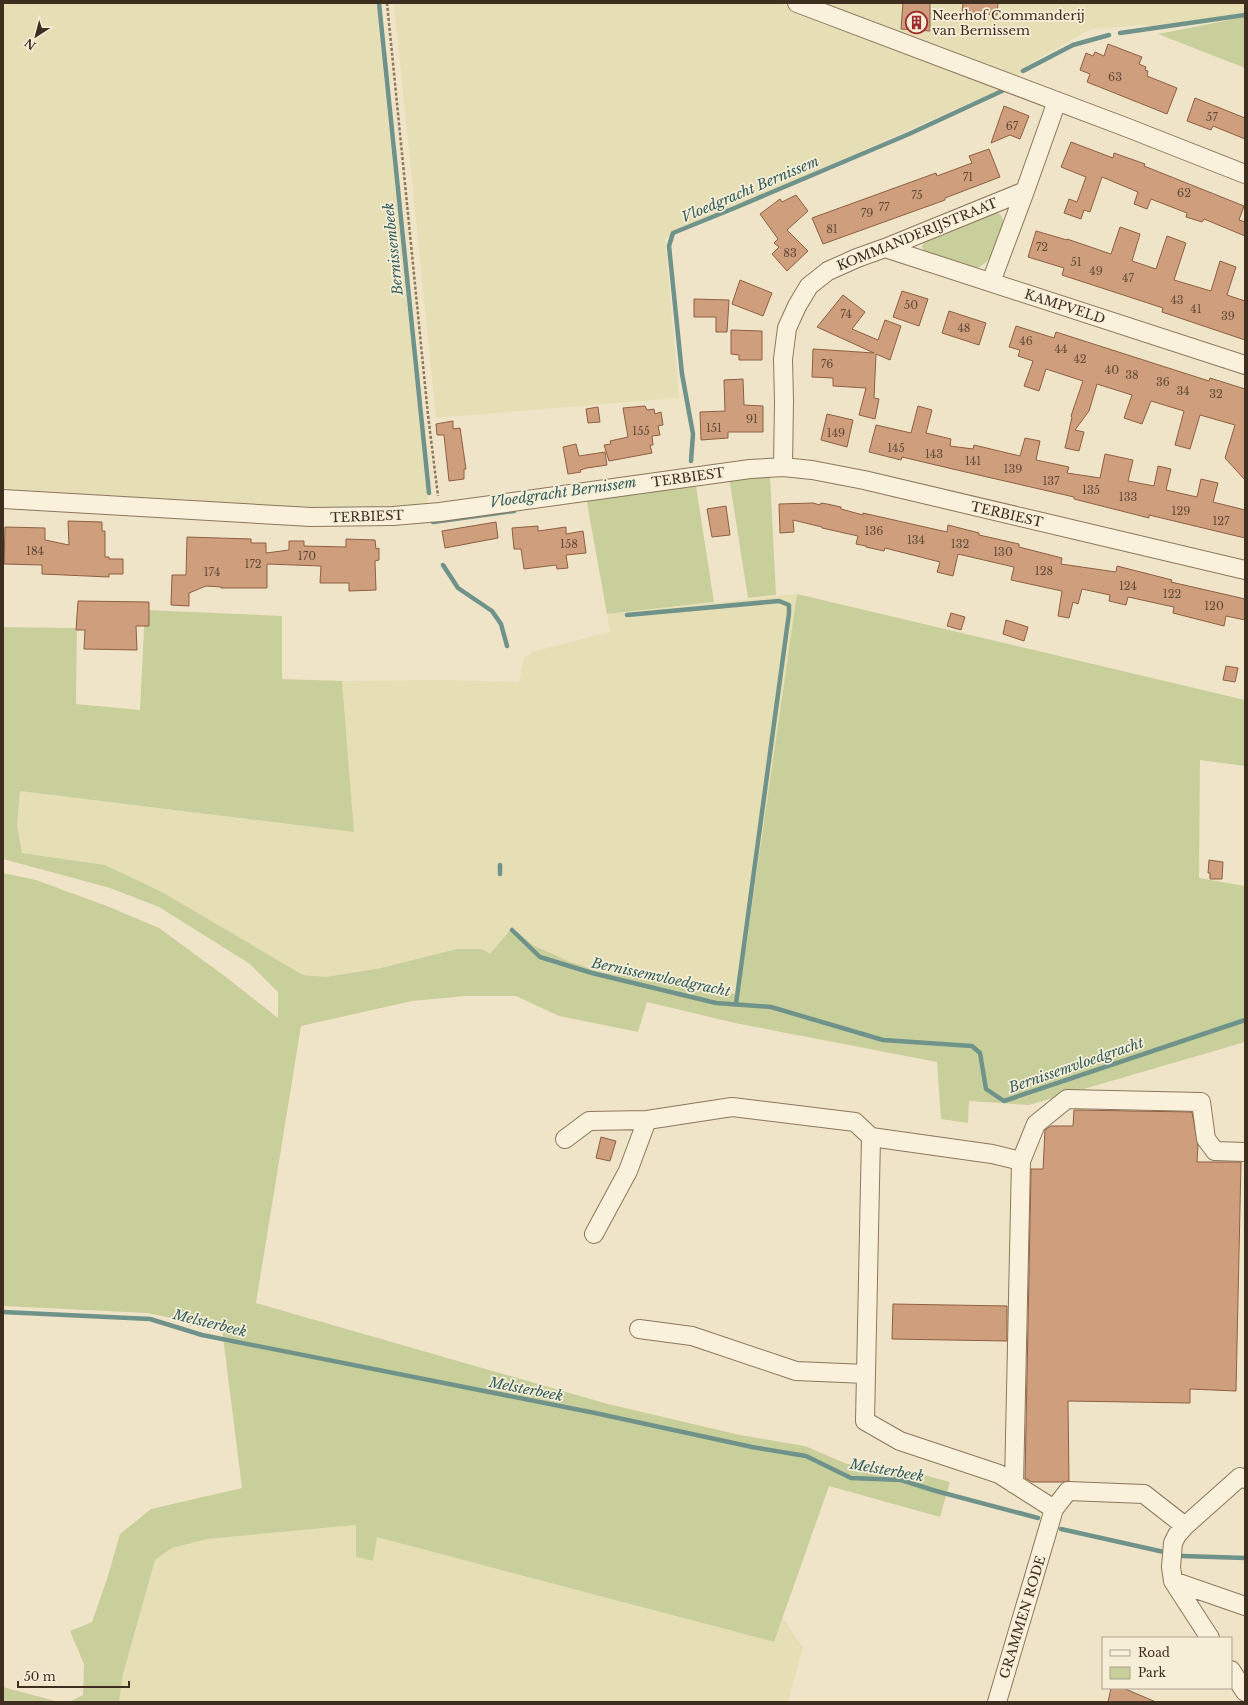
<svg xmlns="http://www.w3.org/2000/svg" width="1248" height="1705" font-family="'Libre Baskerville',serif">
<rect width="100%" height="100%" fill="#f0e4c8"/>
<path fill="#e6deb5" d="M3 3H376L428 506 300 508 3 491Z
M394 3H779L1003 88 665 238 679 398 436 418Z
M811 3H1245V13L1153 27 1146 25 1091 29 1034 61 1020 74 1013 78Z
M797 594 739 996 695 986 604 973 568 961 533 945 512 928 490 954 381 968 326 977 303 975 162 892 105 865 22 853 17 825 20 791 354 832 342 681 444 680 519 682 524 658 532 652 610 632 607 614Z
M356 1525V1557L373 1561 377 1536 773 1642 783 1618 803 1648 788 1702H119L123 1674 155 1560 172 1548 207 1539Z"/>
<path fill="#c9cf9b" d="M1245 17V68L1158 34Z
M995 212 1001 215 1004 222C997 241 995 261 975 269L924 252 922 247 925 239Z
M770 476 776 595 748 598 729 477Z
M695 480 714 602 607 614 586 497Z
M797 594 1245 700V766L1200 760 1199 878 1245 886V1042L1029 1105 969 1101 968 1123 941 1119 937 1062 735 1023 647 1002 638 1032 559 1016 516 996H466L412 1001 301 1026 256 1303 608 1404 740 1435 805 1446 847 1464 876 1465 910 1471 950 1482 940 1517 829 1486 774 1642 377 1537 373 1561 356 1557V1525L207 1539 172 1548 155 1560 123 1674 119 1702H69L83 1695 84 1664 70 1631 92 1622 108 1576 120 1534 151 1509 242 1488 222 1329 148 1313 3 1306V873L36 880 107 906 159 928 226 977 278 1018V992L250 964 159 907 110 888 3 859V627L77 628 76 704 140 710 145 610 282 616V679L342 681 354 832 20 791 17 825 22 853 105 865 162 892 303 975 326 977 381 968 457 949H482L490 954 512 928 533 945 568 961 604 973 695 986 739 995Z
M3 1687 59 1702H3Z"/>
<g fill="none" stroke-linecap="round" stroke-linejoin="round">
<path stroke="#6f938a" stroke-width="4.5" d="M379 3 429 493
M1120 33 1245 15
M1023 71 1073 45 1109 35
M691 461 693 434 682 374 669 246 673 233 737 207 909 134 1002 91
M433 522 514 511
M443 565 458 588 492 611 501 624 507 646
M627 615 779 601 789 605V613L736 1004
M500 865V874
M512 930 540 957 592 973 716 1003 771 1007 883 1040 972 1046 980 1053 986 1089 1004 1101 1245 1020
M3 1312 150 1319 202 1335 595 1413 752 1447 806 1456 851 1478 901 1480 936 1491 1038 1518
M1061 1529 1164 1552
M1182 1556 1245 1558"/>
</g>
<path fill="#cf9f7d" stroke="#8d5f41" d="M903 3H930V31L901 29Z
M963 3H998L997 15 962 12Z
M1108 44 1142 57 1139 64 1146 67 1145 70 1148 71 1147 76 1177 88 1167 114 1087 82 1090 74 1080 70 1086 53 1093 56 1095 52 1104 56Z
M1195 98 1245 118V139L1213 126 1211 130 1187 121Z
M1004 106 1029 116 1020 139 1010 135 991 143Z
M1071 142 1113 158 1114 153 1145 164 1144 166 1244 206 1239 220 1245 222V236L1204 219 1202 222 1186 217 1187 213 1151 199 1147 209 1134 204 1138 192 1102 177 1090 212 1084 210 1081 219 1064 213 1069 199 1077 202 1086 177 1061 167Z
M989 149 1000 177 945 198V200L823 244 812 218 936 173 937 176 972 163 969 156Z
M796 195 808 211 787 230 808 251 787 271 772 254 779 247 774 243 778 239 760 214 780 199 782 202Z
M1120 227 1140 234 1132 261 1156 269 1167 236 1186 243 1174 280 1211 291 1220 261 1236 267 1227 295 1245 301V340L1162 312 1163 308 1062 275 1064 268 1028 257 1036 231 1067 240V239L1111 254Z
M740 280 772 293 763 316 732 304Z
M902 291 928 299 919 326 893 317Z
M843 295 865 312 852 329 878 340 885 320 901 326 890 360 876 354 874 398 879 399 875 419 859 415 866 388 833 386V378L812 377 813 349 874 353 817 327Z
M694 299 729 300 727 332H716V317H694Z
M949 311 986 323 979 345 942 333Z
M1016 326 1054 338 1056 332 1209 381 1210 378 1245 389V480L1225 458 1235 425 1200 415 1190 449 1175 445 1184 411 1151 401 1142 424 1124 418 1132 395 1097 384 1089 411 1075 430 1084 432 1079 451 1065 448 1072 417 1071 416 1083 381 1046 369 1039 391 1024 386 1033 361 1018 356 1020 350 1009 347Z
M731 330 762 331V360H739V355L731 354Z
M743 379 744 405 763 406V432H728V438L701 440 700 412 725 411 724 380Z
M645 406 647 410 654 409 655 414 661 412 663 425 658 426 660 435 652 436 653 445H650L652 453 609 461 604 445 611 444 610 441 628 437 623 408Z
M918 406 932 410 926 433 951 439 950 446 973 449 974 445 1020 456 1025 438 1040 441 1036 460 1069 467 1067 473 1100 478 1105 454 1133 460 1128 481 1154 486 1158 466 1171 469 1166 490 1197 497 1201 479 1218 483 1213 502 1245 510V538L1149 515V518L1074 499V497L957 470 902 457 901 460 869 452 876 425 911 433Z
M598 407 600 422 588 423 586 409Z
M827 414 853 420 847 447 821 440Z
M453 421V429L460 428 466 469H464V479L449 481 444 435H437L436 424Z
M576 444 579 456 605 452 607 465 587 468 580 470 581 472 568 474 563 447Z
M813 503 820 505 821 503 827 504 841 507V509L863 515V513L947 532 948 525 979 533V535L1019 544V547L1062 558 1061 564 1116 572 1117 566 1172 580 1171 582 1245 599V620L1226 616 1224 626 1173 613 1174 607 1128 597 1126 605 1109 601 1110 595 1082 589 1078 604 1073 602 1069 618 1058 616 1062 591 1011 580 1014 567 958 554 953 576 937 572 940 562 885 548 884 551 866 547V546L856 544 858 536 822 528V527L793 520 794 532 780 533 779 504Z
M726 506 730 535 712 537 707 509Z
M68 521 102 522V531H105V557H109V559H123V574H109V577L42 574V565L4 564 5 527 45 528V540L69 545Z
M496 522 498 538 445 548 442 531Z
M538 526V531L566 527V534L583 531 586 553 566 555 568 568 557 569 556 565 524 569 521 549H514L512 528Z
M187 537 251 539V543H266V553L289 550V541H304V546L346 547V539L375 540 376 549 379 548V560L375 561 376 590 349 591V583H320L321 566 267 564V588H221V587L206 586 189 593V606L171 605 172 575H186Z
M78 601 149 602V626H136L137 650 84 649 85 630H76Z
M951 613 965 617 961 630 947 626Z
M1006 620 1028 627 1024 641 1003 634Z
M1226 666 1238 668 1235 682 1223 680Z
M1209 860 1223 862 1222 879H1210V873H1208Z
M1074 1110 1192 1112 1198 1145 1197 1162H1241L1236 1391 1190 1389V1403L1068 1401 1069 1481 1062 1482H1032L1025 1478 1031 1169H1043L1045 1130 1051 1126H1073Z
M601 1137 616 1141 610 1161 596 1158Z
M893 1304 1007 1306V1341L892 1339Z
M1111 1688H1123L1156 1702H1108Z"/>
<g fill="none" stroke-linecap="round" stroke-linejoin="round">
<defs>
<path id="minor" d="M797 3 1128 128 1245 174
M885 248 1245 365
M991 282 1025 191
M783 467 784 401 783 359 787 328 797 306 809 286 828 271 857 258 885 248 1025 191 1057 101
M3 499 311 517 393 516 440 512 750 469 783 467 812 470 864 480 1245 570
M871 1137 992 1154 1021 1161
M565 1139 589 1121 647 1120 732 1107 855 1122 871 1137 865 1421 900 1441 999 1474 1054 1509
M594 1234 628 1171 647 1120
M639 1329 692 1336 796 1371 866 1374
M1014 1484 1021 1161 1036 1124 1067 1099 1201 1102 1206 1139 1215 1151 1245 1152
M1185 1526 1240 1477 1245 1479
M1173 1581 1245 1606
M1231 1670 1245 1692
M997 1702 1054 1509 1068 1491 1144 1494 1185 1526 1177 1535 1173 1543 1171 1567 1173 1581 1210 1638"/>
</defs>
<use href="#minor" stroke="#8d765c" stroke-width="20"/>
<path stroke="#8d765c" stroke-width="2.5" stroke-dasharray="3 2" stroke-linecap="butt" d="M387 3 428 415 438 496"/>
<use href="#minor" stroke="#faf1dc" stroke-width="18"/>
</g>
<defs>
<symbol id="building-ring" viewBox="-11 -11 22 22"><circle r="9.5" fill="#f7eed8" stroke="#9e2a2b" stroke-width="1.5"/><path d="M-4-6H4V6H1V3H-1V6H-4ZM-2.5-4.3h1.7v1.8h-1.7ZM.8-4.3h1.7v1.8H.8ZM-2.5-1h1.7V.8h-1.7ZM.8-1h1.7V.8H.8Z" fill="#9e2a2b"/></symbol>
</defs>
<g fill-rule="evenodd">
<use href="#building-ring" x="904" y="10" width="25" height="25"/>
</g>
<g text-anchor="middle" stroke-width="3.5" stroke-linejoin="round" paint-order="stroke">
<g font-size="11" fill="#624a37">
<text x="1115" y="81">63</text>
<text x="1212" y="121">57</text>
<text x="1012" y="130">67</text>
<text x="968" y="181">71</text>
<text x="1184" y="197">62</text>
<text x="917" y="199">75</text>
<text x="884" y="211">77</text>
<text x="867" y="217">79</text>
<text x="832" y="233">81</text>
<text x="1042" y="251">72</text>
<text x="790" y="257">83</text>
<text x="1076" y="266">51</text>
<text x="1096" y="275">49</text>
<text x="1128" y="282">47</text>
<text x="1177" y="304">43</text>
<text x="911" y="309">50</text>
<text x="1196" y="313">41</text>
<text x="846" y="318">74</text>
<text x="1228" y="320">39</text>
<text x="964" y="332">48</text>
<text x="1026" y="345">46</text>
<text x="1061" y="353">44</text>
<text x="1080" y="363">42</text>
<text x="827" y="368">76</text>
<text x="1112" y="374">40</text>
<text x="1132" y="379">38</text>
<text x="1163" y="386">36</text>
<text x="1183" y="395">34</text>
<text x="1216" y="398">32</text>
<text x="752" y="423">91</text>
<text x="714" y="432">151</text>
<text x="641" y="435">155</text>
<text x="836" y="437">149</text>
<text x="896" y="452">145</text>
<text x="934" y="458">143</text>
<text x="973" y="465">141</text>
<text x="1013" y="473">139</text>
<text x="1051" y="485">137</text>
<text x="1091" y="494">135</text>
<text x="1128" y="501">133</text>
<text x="1181" y="515">129</text>
<text x="1221" y="525">127</text>
<text x="874" y="535">136</text>
<text x="916" y="544">134</text>
<text x="569" y="548">158</text>
<text x="960" y="548">132</text>
<text x="35" y="555">184</text>
<text x="1003" y="556">130</text>
<text x="307" y="560">170</text>
<text x="253" y="568">172</text>
<text x="1044" y="575">128</text>
<text x="212" y="576">174</text>
<text x="1128" y="590">124</text>
<text x="1172" y="598">122</text>
<text x="1214" y="610">120</text>
</g>
<g font-size="13" fill="#3d2e20" stroke="#f7eed8" text-anchor="start">
<text x="932" y="20">Neerhof Commanderij<tspan x="932" dy="15">van Bernissem</tspan></text>
</g>
<g font-size="13" fill="#3d2e20" stroke="#f7eed8">
<text transform="translate(917 234) rotate(-22)" y="5">KOMMANDERIJSTRAAT</text>
<text transform="translate(1065 306) rotate(18)" y="5">KAMPVELD</text>
<text transform="translate(688 477) rotate(-8)" y="5">TERBIEST</text>
<text transform="translate(1007 514) rotate(13)" y="5">TERBIEST</text>
<text transform="translate(367 516) rotate(-2)" y="5">TERBIEST</text>
<text transform="translate(1022 1617) rotate(-73)" y="5">GRAMMEN RODE</text>
</g>
<g font-size="14" font-style="italic" fill="#2f5d5a" stroke="#f7eed8">
<text transform="translate(750 189) rotate(-23)" y="5">Vloedgracht Bernissem</text>
<text transform="translate(393 249) rotate(-96)" y="5">Bernissembeek</text>
<text transform="translate(563 492) rotate(-8)" y="5">Vloedgracht Bernissem</text>
<text transform="translate(661 977) rotate(12)" y="5">Bernissemvloedgracht</text>
<text transform="translate(1076 1065) rotate(-19)" y="5">Bernissemvloedgracht</text>
<text transform="translate(210 1323) rotate(14)" y="5">Melsterbeek</text>
<text transform="translate(526 1389) rotate(11)" y="5">Melsterbeek</text>
<text transform="translate(887 1470) rotate(10)" y="5">Melsterbeek</text>
</g>
</g>
<rect width="1248" height="1705" fill="none" stroke="#3d2e20" stroke-width="8"/>
<rect x="1102" y="1637" width="130" height="52" fill="#f7eed8" stroke="#ada18e"/>
<rect x="1110" y="1650" width="20" height="6" fill="#faf1dc" stroke="#ada18e"/>
<text x="1138" y="1657" font-size="12" fill="#3d2e20">Road</text>
<rect x="1110" y="1667" width="20" height="12" fill="#c9cf9b" stroke="#ada18e"/>
<text x="1138" y="1677" font-size="12" fill="#3d2e20">Park</text>
<g transform="translate(36 36) rotate(216)" stroke="#f7eed8" stroke-width="3" paint-order="stroke">
<path d="M0-3L7 15L0 10L-7 15Z" fill="#3d2e20"/>
<text y="-6" font-size="11" font-weight="bold" text-anchor="middle" fill="#3d2e20">N</text>
</g>
<path d="M18 1681v6h111v-6" fill="none" stroke="#3d2e20" stroke-width="2"/>
<text x="24" y="1681" font-size="12" fill="#3d2e20" stroke="#f7eed8" stroke-width="3" paint-order="stroke">50 m</text>
</svg>
